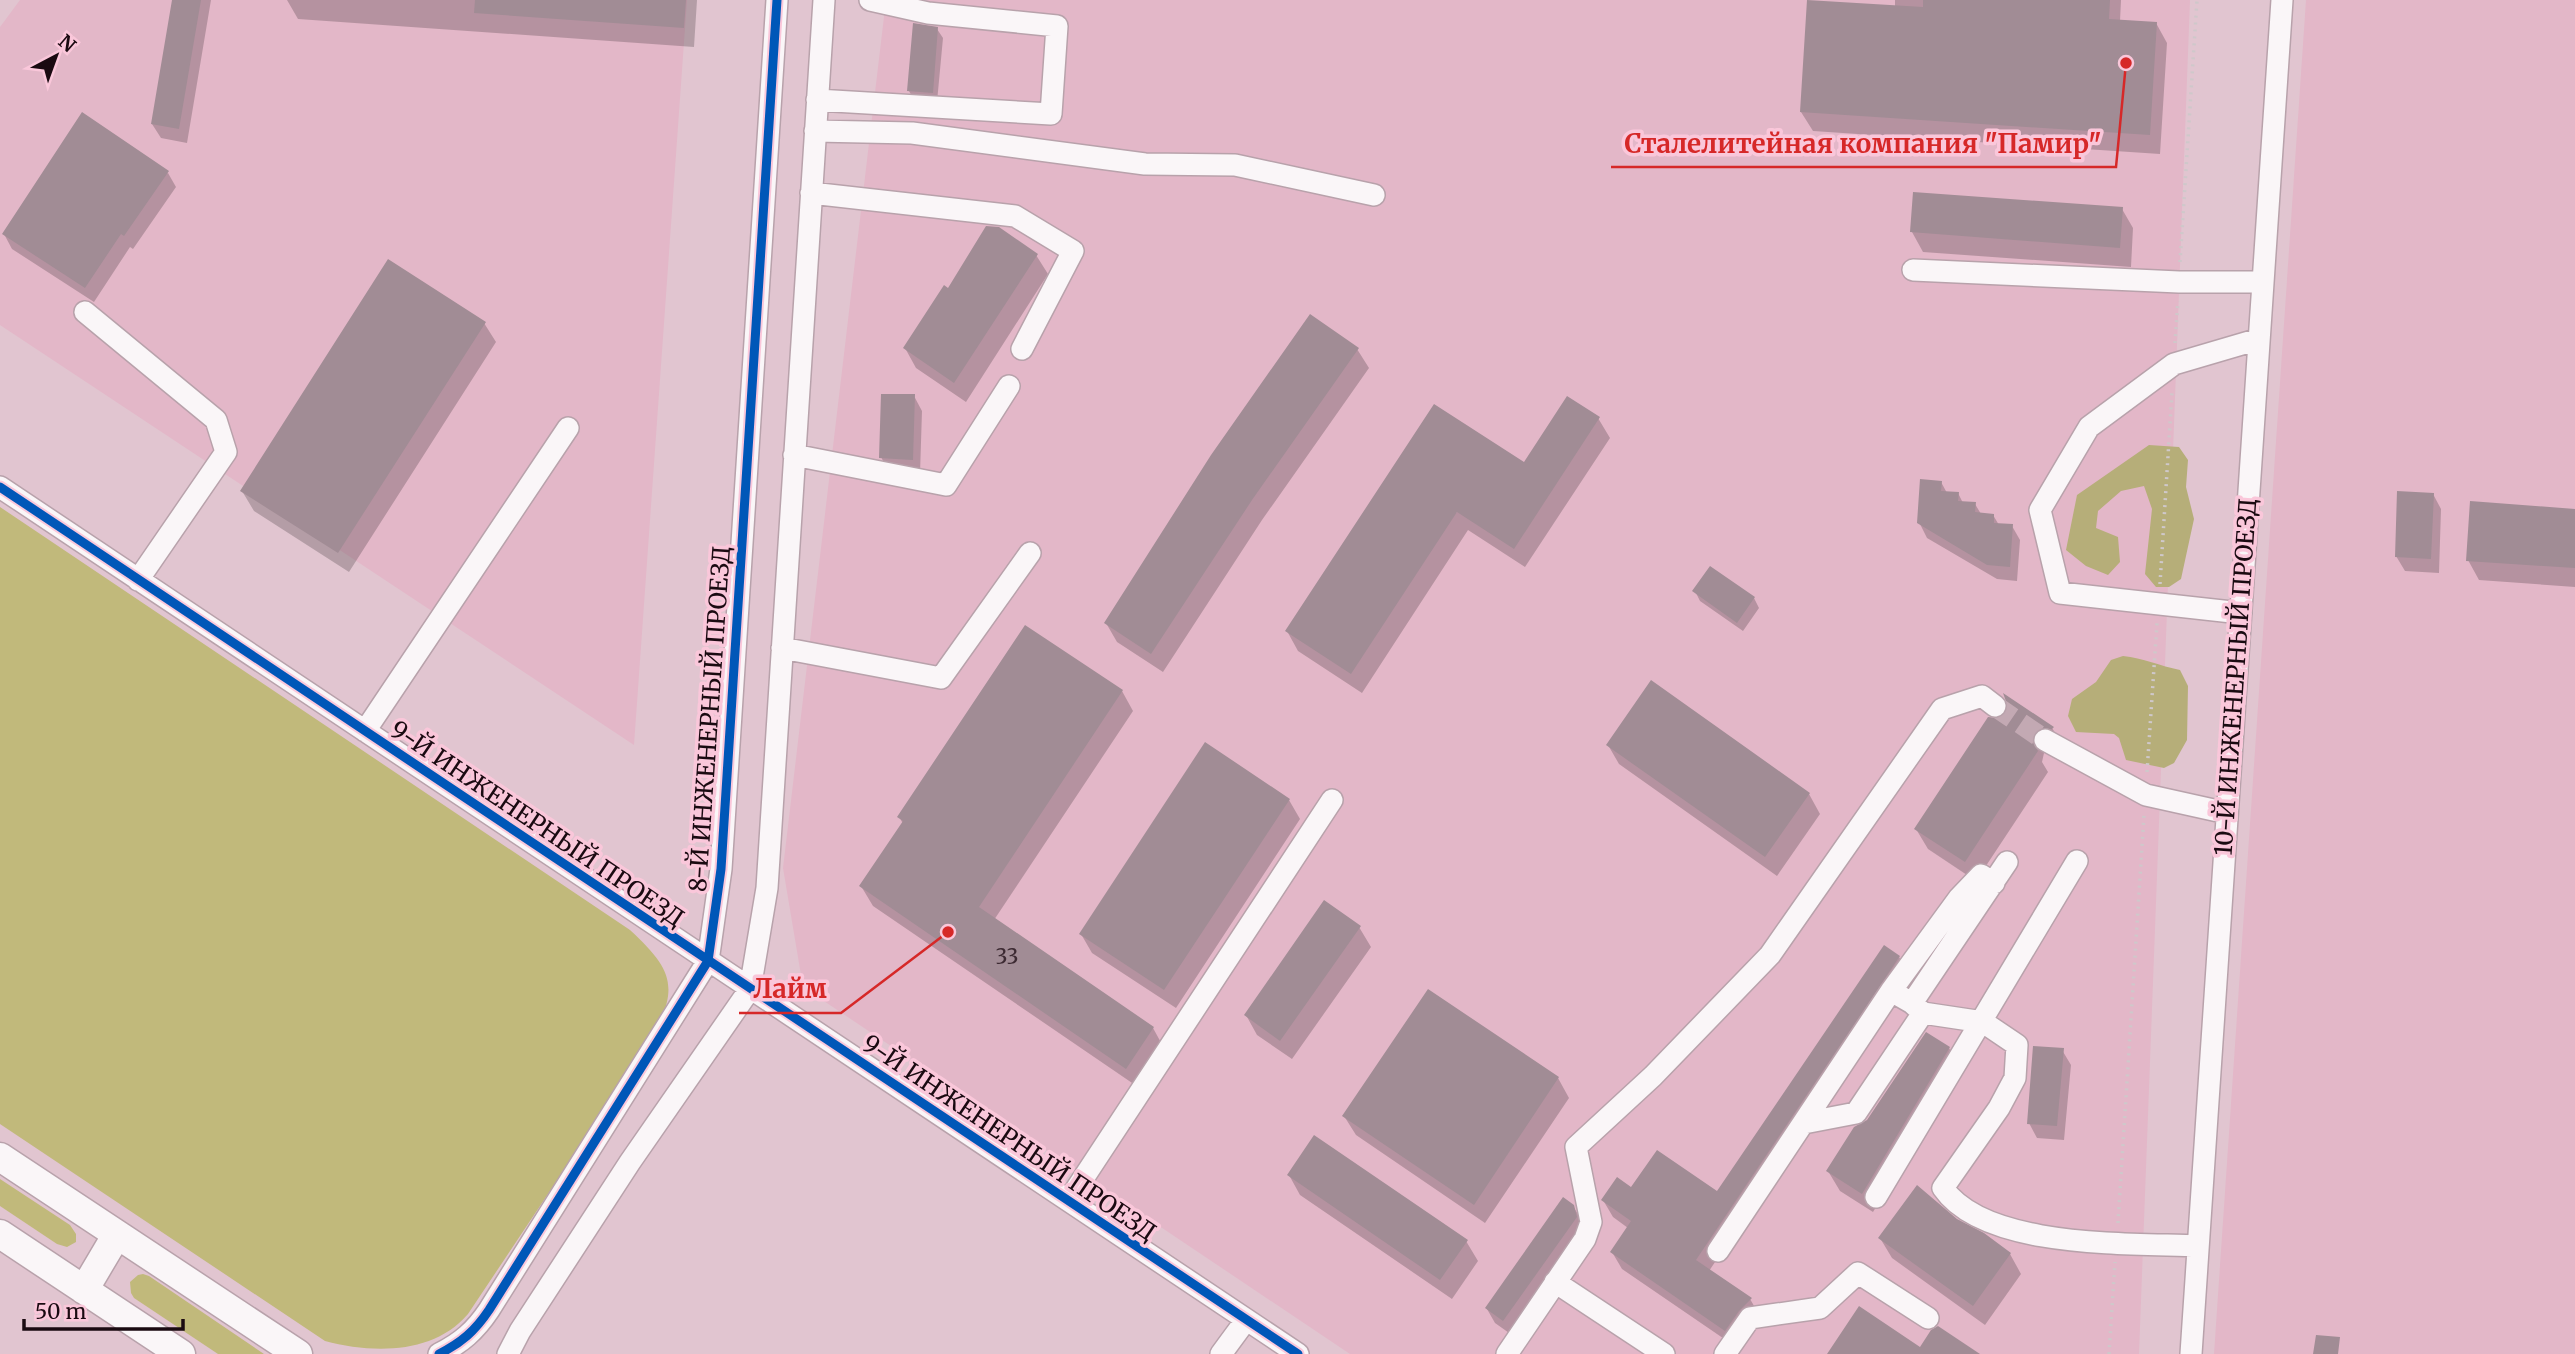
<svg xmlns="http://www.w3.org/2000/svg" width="2575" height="1354" font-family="Merriweather,serif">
<rect width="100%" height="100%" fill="#e1c5d0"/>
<path fill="#e3b7c8" d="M20 0H687L634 745 0 325V27Z
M886 0H2190L2139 1354H1350L803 987 783 868Z
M2306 0H2575V1354H2214Z"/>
<path fill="#c1b97b" d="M0 507 630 930C672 969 680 986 652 1038L468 1314C434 1354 374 1354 325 1341L0 1124Z
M0 1179 70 1225 76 1234V1242L67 1247 57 1244 0 1206Z
M143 1274 149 1276 264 1354H218L134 1298 131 1293 130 1282 138 1275Z"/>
<path fill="#b6ae79" d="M2149 445 2179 447 2188 460 2186 487 2194 519 2181 579 2169 587H2156L2145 574 2152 509 2144 486 2121 491 2098 511 2096 528 2118 537 2120 562 2108 575 2086 566 2066 550 2077 495Z
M2123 656C2143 658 2160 666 2180 670L2188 686 2187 740 2174 763 2164 768 2126 760 2119 738 2114 734 2076 732 2068 716 2072 699 2096 682 2111 660Z"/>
<path fill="#0003" d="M174 0H211L187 143 161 138 152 124Z
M287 0H697L694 47 298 19Z
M1895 0H2121L2120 21 2156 23 2167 43 2160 154 1813 131 1801 112 1895 7Z
M937 29 943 38 937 102 914 100 909 91Z
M168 173 176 187 133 249 130 247 94 302 12 249 4 234Z
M2122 209 2133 228 2131 267 1923 252 1912 232Z
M1036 255 1048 274 966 402 916 368 905 348 948 290Z
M484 323 496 342 349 572 254 511 242 491Z
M1357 349 1369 368 1262 520 1163 672 1117 642 1106 623Z
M914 396 922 411 920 474 889 472 881 457Z
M1598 418 1610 438 1525 567 1468 530 1362 693 1298 651 1287 631 1524 465Z
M1941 482 1947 493H1958L1963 503 1975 504 1981 514 1993 515 1999 525 2012 526 2020 540 2017 581 1997 579 1927 538 1919 522Z
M2433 494 2441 509 2439 573 2405 571 2396 556Z
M2575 511V587L2479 580 2468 560Z
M1695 591 1754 598 1759 608 1743 631 1700 601Z
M1122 691 1133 711 994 920 1153 1028 1164 1048 1138 1087 873 906 861 886 903 824 900 818Z
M1989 719 2052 728 2064 747 2050 748 2044 753 2042 762 2048 772 1976 881 1928 849 1916 829Z
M1608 745 1809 794 1820 814 1777 876 1619 764Z
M1289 800 1300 819 1176 1008 1092 953 1081 934Z
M1359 927 1371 947 1292 1059 1257 1035 1246 1015Z
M1899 957 1909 974 1709 1271 1750 1299 1760 1316 1736 1347 1622 1269 1612 1252 1628 1228 1613 1217 1603 1200 1718 1194Z
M1949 1048 1960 1068 1873 1212 1840 1191 1828 1171Z
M2062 1050 2071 1065 2064 1140 2037 1138 2029 1123Z
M1558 1078 1569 1098 1485 1223 1356 1135 1344 1116Z
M1289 1175 1466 1241 1478 1261 1452 1299 1300 1195Z
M1573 1206 1582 1221 1584 1233 1512 1335 1495 1323 1487 1309Z
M1956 1221 2010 1254 2021 1274 1985 1325 1892 1258 1880 1238Z"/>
<path fill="#a18c95" d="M172 0H201L179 129 151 124Z
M475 0H686L684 28 474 13Z
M1807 0 1923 7V0H2110L2109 19 2157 22 2150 135 1800 112Z
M913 23 938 27 933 93 907 91Z
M82 112 169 171 124 236 121 234 85 288 2 234Z
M1913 192 2123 207 2120 248 1910 232Z
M986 226 999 227 1038 254 954 383 903 348 944 285 948 288Z
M388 259 486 322 338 553 240 491Z
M1310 314 1359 348 1252 500 1151 654 1104 623 1211 455Z
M881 394H915L913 460 879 458Z
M1567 396 1600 417 1514 549 1457 512 1351 674 1285 631 1434 404 1524 462Z
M1920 479 1942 481 1941 491 1959 492 1958 501 1976 502 1975 512 1994 514V523L2013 524 2010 567 1987 565 1917 523Z
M2397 491 2434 493 2431 559 2395 557Z
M2470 501 2575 509V568L2466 561Z
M1710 566 1755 597 1737 623 1692 591Z
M1025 625 1123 690 979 907 1154 1027 1126 1069 859 886 903 821 897 817Z
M1651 680 1810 793 1765 857 1606 745Z
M2003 693 2054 727 2052 729H2039L2034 733 2032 741 2038 751 1965 862 1914 829 1988 717 1999 718 2006 713 2008 707Z
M1205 742 1290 799 1164 990 1079 934Z
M1324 900 1361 926 1280 1041 1244 1015Z
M1884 945 1900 956 1696 1260 1752 1298 1739 1311 1725 1331 1610 1252 1631 1221 1601 1200 1617 1177 1631 1187 1657 1150 1717 1191Z
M1428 989 1559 1077 1474 1205 1342 1116Z
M1926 1032 1950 1047 1862 1194 1826 1171 1854 1127 1867 1120Z
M2033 1046 2064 1048 2057 1126 2027 1124Z
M1314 1135 1468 1240 1440 1280 1287 1175Z
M1917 1185 1957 1219 1984 1233 2011 1253 1973 1306 1878 1238Z
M1563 1197 1574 1205 1577 1217 1503 1321 1485 1308Z
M1859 1306 1920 1347 1931 1330 1938 1326 1980 1354H1827Z
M2316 1335 2340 1337 2338 1354H2313Z"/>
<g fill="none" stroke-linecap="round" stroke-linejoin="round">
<path stroke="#c3a9b3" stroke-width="21" stroke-dasharray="21 10" stroke-linecap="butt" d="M1995 706 2045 740"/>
<defs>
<path id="minor" d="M817 100 1051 114 1057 26 928 13 870 0
M815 131 912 133 1145 164 1235 165 1374 195
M811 193 1015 216 1073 251 1022 349
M1913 270 2179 282H2263
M85 312 216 420 226 452 138 580
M794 455 946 485 1009 386
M0 487 1298 1354
M2241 613 2060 593 2040 510 2089 427 2174 364 2259 339
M782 648 941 678 1030 553
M365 731 568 428
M2045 740 2146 795 2227 813
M1891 991 1912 1003 1923 1013 1983 1022 2017 1045 2015 1078 1999 1108 1943 1188C1985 1249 2130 1243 2198 1246
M1912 1003 2007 862
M1804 1123 1856 1113 1923 1013
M1876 1197 2077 861
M1069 1200 1332 800
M1718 1251 1891 991 1959 898 1981 875 1994 883
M1555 1282 1664 1354
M439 1354C461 1343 475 1331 489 1310L708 961 721 869 777 0
M508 1354 520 1331 630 1162 750 989 767 888 824 0
M1221 1354 1246 1320
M1507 1354 1585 1239 1591 1222 1576 1147 1653 1076 1770 955 1942 709 1982 696 1995 706
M1725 1354 1750 1318 1820 1308 1858 1273 1928 1318
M2191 1354 2282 0"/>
<path id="major" d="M0 1157 298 1354
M0 1234 181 1354
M84 1290 116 1236"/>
</defs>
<use href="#minor" stroke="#b8a2ab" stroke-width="24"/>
<use href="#major" stroke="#b8a2ab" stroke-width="31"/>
<path stroke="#cfc8ca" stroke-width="3.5" stroke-dasharray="2 5" stroke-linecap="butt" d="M2180 262 2197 0
M2175 343 2178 301
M2160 584 2172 392
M2147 772 2157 623
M2118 1223 2144 815
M2109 1354 2115 1262"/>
<use href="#minor" stroke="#faf6f8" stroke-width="21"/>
<use href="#major" stroke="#faf6f8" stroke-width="28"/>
<defs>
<path id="cycleway" d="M0 487 1298 1354
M439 1354C461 1343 475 1331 489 1310L708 961 721 869 777 0"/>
</defs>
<use href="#cycleway" stroke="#fac7da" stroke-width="13"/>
<use href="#cycleway" stroke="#0057b8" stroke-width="9"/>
</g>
<g text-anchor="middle" stroke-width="7" stroke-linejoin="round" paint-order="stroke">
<g font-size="21" fill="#3c2a32">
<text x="1007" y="964">33</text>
</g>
<g font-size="24" fill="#1a0a11" stroke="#fac7da">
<text transform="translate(2236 677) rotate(-86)" y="8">10-Й ИНЖЕНЕРНЫЙ ПРОЕЗД</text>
<text transform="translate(710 719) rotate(-86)" y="8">8-Й ИНЖЕНЕРНЫЙ ПРОЕЗД</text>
<text transform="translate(537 824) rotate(34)" y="8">9-Й ИНЖЕНЕРНЫЙ ПРОЕЗД</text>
<text transform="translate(1009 1138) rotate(34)" y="8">9-Й ИНЖЕНЕРНЫЙ ПРОЕЗД</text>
</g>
</g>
<path fill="none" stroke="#d62828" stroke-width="2.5" d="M2126 63L2116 167H1611M948 932L841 1013H739"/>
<g fill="#d62828" stroke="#fac7da" stroke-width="2.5">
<circle cx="2126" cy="63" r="7"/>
<circle cx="948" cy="932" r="7"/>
</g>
<g font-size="26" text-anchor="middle" font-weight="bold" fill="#d62828" stroke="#fac7da" stroke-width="7" stroke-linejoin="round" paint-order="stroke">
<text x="1863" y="153">Сталелитейная компания "Памир"</text>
<text x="790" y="998">Лайм</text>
</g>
<g transform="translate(56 56) rotate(41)" stroke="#fac7da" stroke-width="5" paint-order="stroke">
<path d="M0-5L12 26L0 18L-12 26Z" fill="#1a0a11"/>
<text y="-10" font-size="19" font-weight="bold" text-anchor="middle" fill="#1a0a11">N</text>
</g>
<path d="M24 1319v10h159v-10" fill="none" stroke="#1a0a11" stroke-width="3.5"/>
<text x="35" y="1319" font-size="21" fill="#1a0a11" stroke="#fac7da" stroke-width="5" paint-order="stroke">50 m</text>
</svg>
